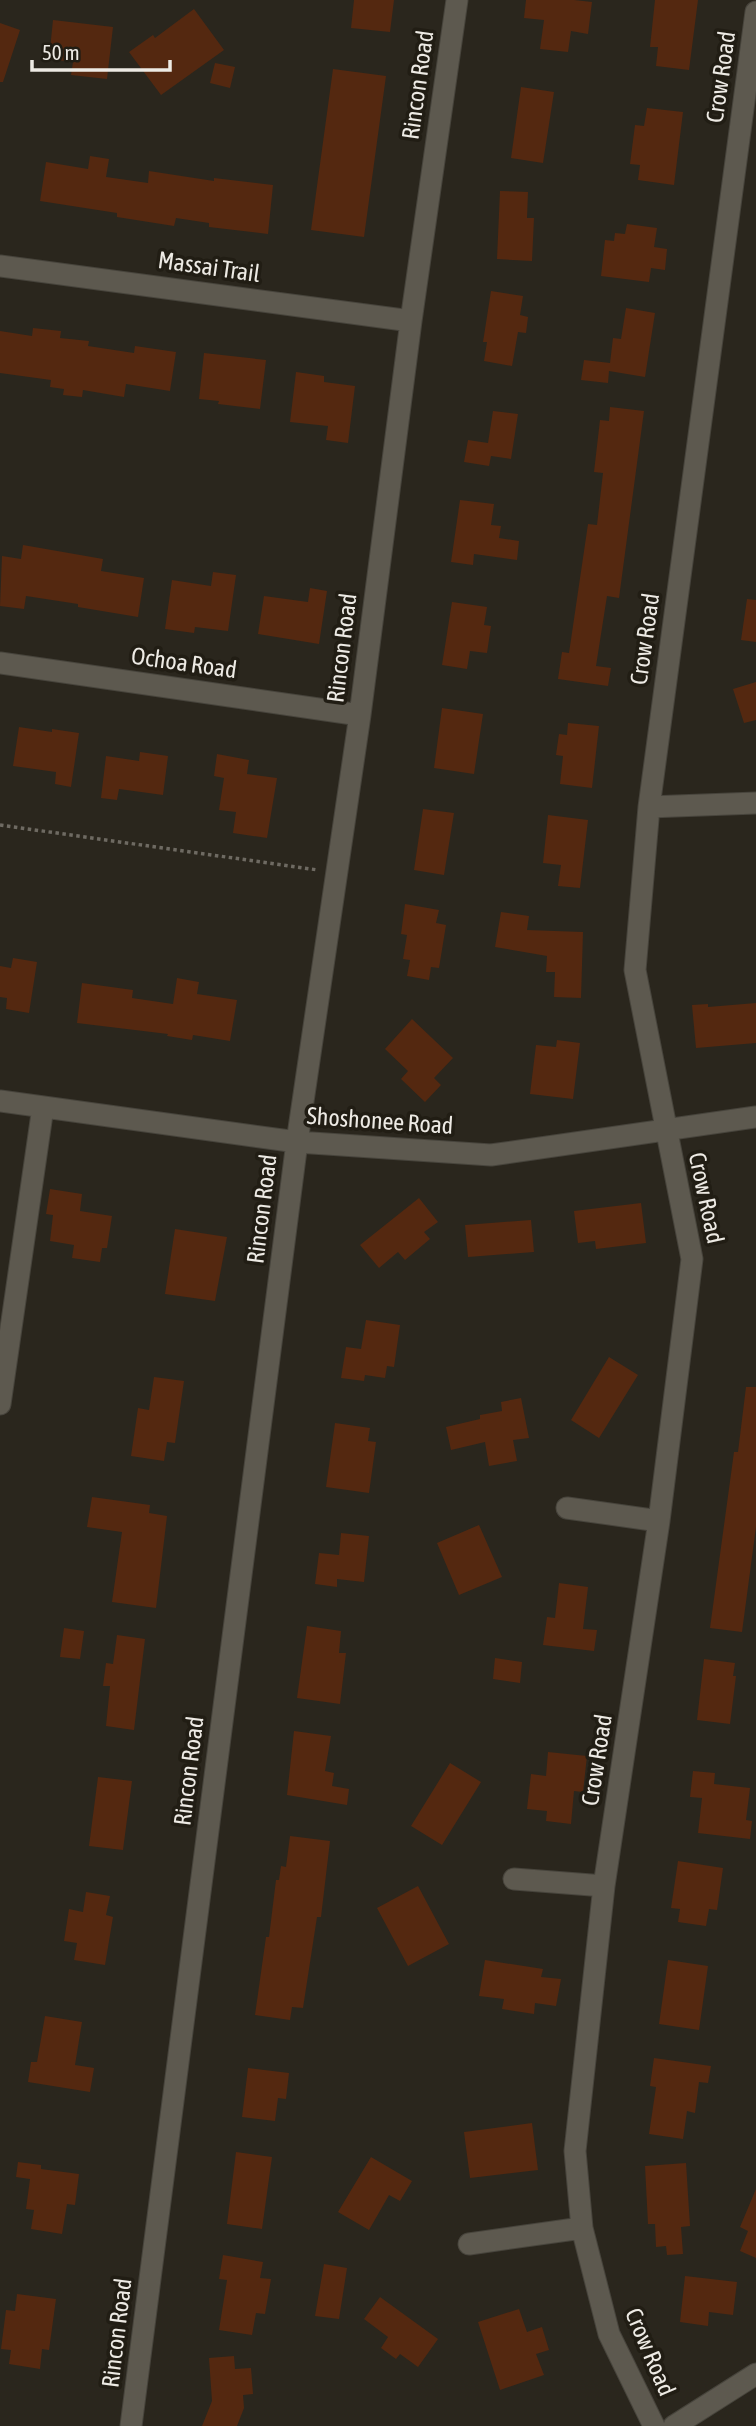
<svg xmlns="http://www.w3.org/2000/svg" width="756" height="2426" font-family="'Asap Condensed',sans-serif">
<rect width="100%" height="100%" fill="#2a261d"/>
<path fill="#542810" d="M354 0H394L390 32 351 28Z
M526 0H574L592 2 588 34 571 31 568 52 540 49 544 20 524 18Z
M655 0H698L689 70 656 66 658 47H650Z
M194 9 224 50 161 95 129 52 153 35 155 38Z
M53 20 113 27 107 79 71 75 73 62 49 59Z
M0 23 20 30 3 82H0Z
M215 63 235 67 230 88 210 83Z
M333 69 386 76 364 237 311 230Z
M521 87 554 92 543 163 511 158Z
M647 108 683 112 674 185 638 180 640 165 630 164 635 125 644 126Z
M90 156 109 159 106 177 148 183 149 171 214 181V178L273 185 268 234 209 227V223L176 218 174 226 117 217V213L40 201 46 162 88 169Z
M500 191 528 192 527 218H534L532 261 497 259Z
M627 224 657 228 654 247 667 249 665 270 651 268 649 282 601 276 605 240 614 241 615 233 625 234Z
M491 291 523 296 520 315 528 317 526 333 518 332 512 366 484 361 487 342H483Z
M626 308 655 313 645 377 609 371 608 383 581 380 584 360 610 363 613 338 621 339Z
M33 328 61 331 60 338 89 341 88 346 134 353 135 346 176 352 170 391 126 384 124 397 83 390 82 397 63 395 64 389 50 387 51 380 0 373V331L32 336Z
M204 353 266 360 260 409 218 404 219 401 199 399Z
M296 372 324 376V382L355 386 348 443 326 440 328 426 290 422Z
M610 407 644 411 619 598 607 596 596 666 611 668 608 686 558 679 562 652 569 653 588 524 597 525 603 473 594 472 600 420 609 421Z
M493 411 518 414 511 459 491 456 489 466 464 462 468 440 488 443Z
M460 500 494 504 491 525 501 526 499 538 519 541 517 560 474 554 473 565 451 562Z
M23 545 103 559 101 571 144 578 138 617 78 607V604L26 596 24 609 0 606 2 556 21 559Z
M213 572 236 575 228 631 195 627 194 633 165 629 172 580 211 586Z
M310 588 327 591 319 644 258 634 264 596 308 602Z
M747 599 756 600V642L741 640Z
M452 602 487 607 484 625 491 626 487 653 470 651 467 669 442 665Z
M756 682V720L744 723 733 689Z
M442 708 483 714 474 774 434 768Z
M568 723 599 726 592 788 560 784 563 756 556 755 559 734 567 735Z
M19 727 52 732V729L79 733 71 787 55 784 56 772 13 766Z
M140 752 168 756 163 795 119 789 117 800 101 798 106 756 139 761Z
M217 754 249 760 247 774 277 778 267 838 233 833 236 812 219 810 224 778 214 776Z
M423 809 454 813 444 875 414 870Z
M548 815 588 820 580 888 558 886 561 865 543 863Z
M405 904 439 910 436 923 446 925 439 968 431 967 429 980 407 976 410 960 403 959 407 935 401 934Z
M501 912 529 916 527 930 583 932 581 998 554 997 555 972H546L547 956 495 947Z
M13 958 37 962 29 1013 6 1009 7 998 0 997V966L11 968Z
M177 978 199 982 197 994 237 1000 230 1041 193 1035 192 1040 167 1036 168 1034 77 1023 82 983 133 990 132 998 173 1004Z
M756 1003V1043L696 1048 692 1005 708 1004V1007Z
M412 1019 453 1058 434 1078 441 1085 425 1102 401 1079 408 1071 385 1049Z
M557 1040 580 1043 573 1099 530 1094 536 1045 556 1047Z
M50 1189 82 1194 80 1211 112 1216 107 1248H102L100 1262 72 1258 74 1245 50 1241 53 1215 46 1214Z
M419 1198 438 1222 424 1232 430 1239 405 1260 398 1252 379 1268 360 1245Z
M641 1203 646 1243 596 1249 595 1241 578 1243 574 1211Z
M531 1220 534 1252 468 1257 465 1225Z
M175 1229 227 1237 215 1301 165 1294Z
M366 1320 400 1325 394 1367 387 1366 385 1378 365 1375 364 1381 341 1378 346 1347 361 1349Z
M609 1357 638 1375 599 1438 571 1420Z
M154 1377 184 1381 175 1443 167 1442 164 1461 131 1456 138 1408 149 1410Z
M746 1387H756V1527L742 1632 710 1628 734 1452H738Z
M521 1398 529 1438 513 1440 517 1461 489 1466 485 1442 451 1450 446 1427 480 1419V1415L502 1411 501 1402Z
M335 1423 370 1428 368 1441 376 1442 369 1493 326 1487Z
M92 1497 150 1505 149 1513 167 1516 156 1608 112 1602 122 1532 87 1527Z
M479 1525 502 1577 459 1595 437 1543Z
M341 1533 369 1536 364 1582 337 1579V1587L315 1584 319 1553 339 1555Z
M559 1583 588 1587 583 1629 597 1630 594 1651 543 1645 547 1617 555 1618Z
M307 1626 341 1631 339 1653H346L340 1704 297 1698Z
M64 1628 84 1631 80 1659 60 1657Z
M117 1635 145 1639 134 1730 106 1726 110 1686H103L106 1663 113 1664Z
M495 1658 522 1662 520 1683 493 1679Z
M704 1659 735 1663 733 1676H736L730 1724 697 1720Z
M294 1731 331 1736 325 1771 334 1773 332 1786 349 1789 347 1805 287 1795Z
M548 1752 587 1756 583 1792 574 1791 571 1824 546 1821 547 1811 527 1809 531 1774 546 1776Z
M450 1763 481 1782 442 1845 411 1826Z
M693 1771 715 1773 714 1784 750 1788 746 1820 752 1821 750 1839 698 1833 702 1798 690 1797Z
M98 1777 132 1781 123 1850 89 1846Z
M290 1836 330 1841 321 1917H317L303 2008 292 2007 290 2020 255 2015 266 1937H269L276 1880H279L281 1866 286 1867Z
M678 1861 723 1868 717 1910 709 1909 706 1926 678 1922 680 1909 671 1908Z
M418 1886 449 1944 408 1966 377 1908Z
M86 1892 110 1896 106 1915 113 1917 105 1965 74 1960 77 1943 64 1941 69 1909 83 1912Z
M485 1960 543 1969 541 1977 561 1979 556 2006 535 2003 534 2014 502 2009 504 1999 479 1996Z
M668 1960 708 1966 699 2030 659 2024Z
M45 2016 82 2022 75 2065 94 2068 90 2092 28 2082 31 2062H37Z
M654 2058 711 2066 708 2083 699 2082 695 2113 687 2111 683 2139 649 2134 656 2087 650 2086Z
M248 2068 289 2073 286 2099 278 2098 275 2121 242 2117Z
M532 2123 538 2170 470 2178 464 2132Z
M236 2152 272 2157 262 2229 227 2224Z
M371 2157 412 2181 400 2201 389 2195 369 2230 338 2212Z
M18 2162 41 2165V2169L79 2174 75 2205 67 2204 62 2234 31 2229 34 2210 26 2209 30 2179 16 2177Z
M686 2163 690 2226 681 2227 683 2254 667 2255 666 2246 656 2247 655 2224H648L645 2166Z
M756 2189V2258L740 2251 748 2231 740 2227Z
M223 2255 263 2262 260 2278 271 2279 265 2314 256 2313 252 2335 219 2330 227 2280 219 2279Z
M324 2264 347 2268 339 2319 315 2316Z
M685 2276 737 2282 733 2315 709 2312 708 2326 680 2322Z
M17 2294 56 2299 49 2350 42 2349 40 2369 9 2364 11 2350 1 2349 6 2310 15 2311Z
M380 2297 438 2339 418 2367 400 2354 396 2359 381 2348 388 2337 364 2319Z
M519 2309 527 2332 542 2327 549 2350 536 2354 544 2375 500 2390 478 2322Z
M234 2356 235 2369 251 2368 253 2394 243 2395 244 2408 237 2426H202L212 2401 209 2358Z"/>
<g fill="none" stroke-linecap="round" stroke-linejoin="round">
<defs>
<path id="minor" d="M0 266 411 321
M0 663 360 715
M649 807 756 803
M0 1101 297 1142 491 1155 756 1117
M0 1404 43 1107
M567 1508 659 1521
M514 1879 604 1886
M469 2244 582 2228
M131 2426 297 1142 360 715 411 321 457 0
M654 2426 609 2334 582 2228 575 2151 604 1886 659 1521 692 1259 635 970 649 807 756 12
M674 2426 756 2374"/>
</defs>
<use href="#minor" stroke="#47443c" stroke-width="23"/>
<path stroke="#6e6a62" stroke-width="3.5" stroke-dasharray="3.5 3.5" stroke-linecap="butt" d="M0 825 318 870"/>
<use href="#minor" stroke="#5d594f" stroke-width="21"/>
</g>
<g text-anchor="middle" stroke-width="7" stroke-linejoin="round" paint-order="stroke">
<g font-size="24" fill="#edeae4" stroke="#211d14">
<text transform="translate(721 77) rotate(-82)" y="8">Crow Road</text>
<text transform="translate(418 85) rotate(-82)" y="8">Rincon Road</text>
<text transform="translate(209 267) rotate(8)" y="8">Massai Trail</text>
<text transform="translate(645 639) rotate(-82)" y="8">Crow Road</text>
<text transform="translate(342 648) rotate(-83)" y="8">Rincon Road</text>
<text transform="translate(184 663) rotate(8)" y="8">Ochoa Road</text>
<text transform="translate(380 1121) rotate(4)" y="8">Shoshonee Road</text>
<text transform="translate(706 1198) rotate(78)" y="8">Crow Road</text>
<text transform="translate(262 1209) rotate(-83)" y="8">Rincon Road</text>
<text transform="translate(597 1760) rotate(-81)" y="8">Crow Road</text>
<text transform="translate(189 1771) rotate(-83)" y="8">Rincon Road</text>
<text transform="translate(117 2333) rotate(-83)" y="8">Rincon Road</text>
<text transform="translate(650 2352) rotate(67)" y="8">Crow Road</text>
</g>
</g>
<path d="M32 60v10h138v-10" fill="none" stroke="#edeae4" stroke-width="3.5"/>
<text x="42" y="60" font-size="21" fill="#edeae4" stroke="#211d14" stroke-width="5" paint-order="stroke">50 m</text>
</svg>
